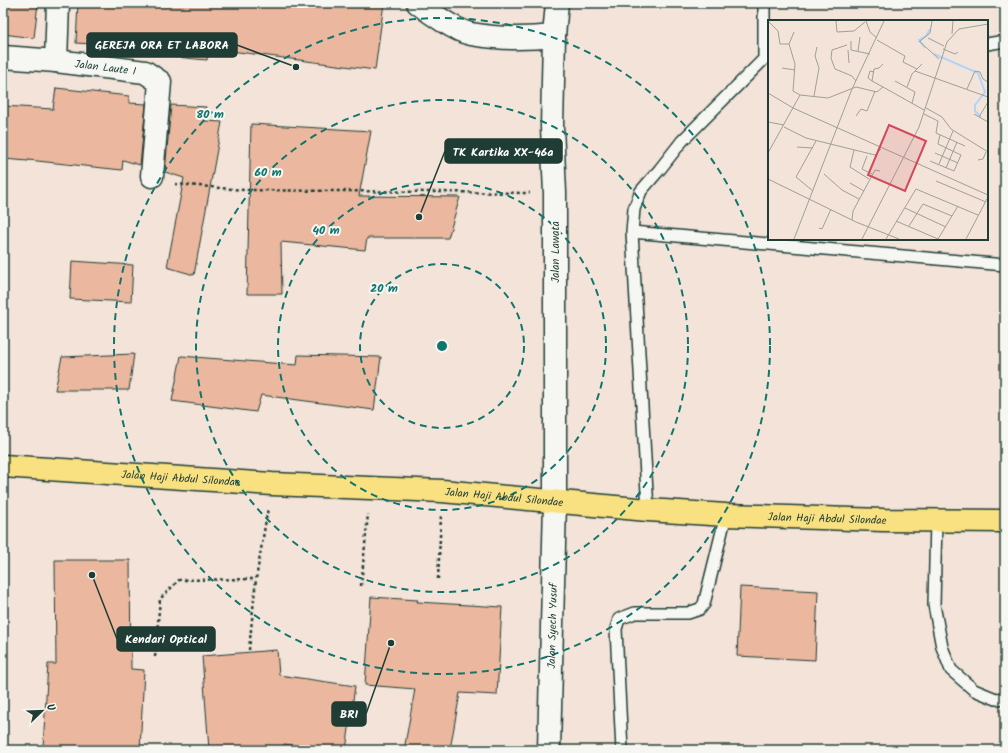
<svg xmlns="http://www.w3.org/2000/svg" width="1008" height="753" font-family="Kalam,sans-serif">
<rect width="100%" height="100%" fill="#f3e3d9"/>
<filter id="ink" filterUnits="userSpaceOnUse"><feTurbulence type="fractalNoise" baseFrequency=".025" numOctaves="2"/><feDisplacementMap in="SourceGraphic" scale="8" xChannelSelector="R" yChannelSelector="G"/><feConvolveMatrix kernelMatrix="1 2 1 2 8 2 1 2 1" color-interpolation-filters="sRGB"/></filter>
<g filter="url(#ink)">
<path fill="#ebb79e" stroke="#1f3d34" d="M3 3H38L34 38 3 34Z
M78 3H384L375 70 208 48 207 60 175 57 176 47 122 42V46L76 43Z
M56 88 129 96V103L146 104 140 165 123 160 122 170 28 160V161L3 159V106L53 109Z
M171 105 206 107 205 121 222 122 194 275 167 267 184 178 165 172Z
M251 124 371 131 359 196 460 197 448 238H367L365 250 281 242 282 294H247Z
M72 261 133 265 131 302 70 299Z
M134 354 129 390H55L62 357Z
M298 355 381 357 374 410 261 395 256 412 172 401 181 356 297 365Z
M55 560H130L131 669 144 670 140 750H86L43 747 48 664H56Z
M740 587 818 591 815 660 737 656Z
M371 597 418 600 417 602 502 607 497 695 460 693 450 750H404L415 689 365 685Z
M277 650 279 675 355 686 346 750H329L284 744V750H209L202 656Z"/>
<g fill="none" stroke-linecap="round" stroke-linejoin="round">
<defs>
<path id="service" d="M764 3V59
M987 44 1005 41
M632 232 1005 265
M648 510 632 232 634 209 641 191 660 169 682 141 769 54
M936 520 934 605 942 647 951 670 974 690 996 699 1005 698
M622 750 616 629 619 619 635 613H688L700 609 704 604 726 515"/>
<g id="minor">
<path d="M418 3C430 13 456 31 471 34 498 39 526 39 554 36"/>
<path id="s1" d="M3 57 56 61 145 72 160 82 152 176"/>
<path d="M56 61 58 3"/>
</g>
<g id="tertiary">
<path id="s2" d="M549 750 555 502V193L552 127 554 36 557 3"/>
</g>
<g id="trunk">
<path id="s3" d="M3 466 272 484 442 491 648 510 726 515 883 520 1005 521"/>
</g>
</defs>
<use href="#service" stroke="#1f3d34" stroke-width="14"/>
<use href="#minor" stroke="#1f3d34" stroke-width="25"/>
<use href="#tertiary" stroke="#1f3d34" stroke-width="25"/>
<use href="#trunk" stroke="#1f3d34" stroke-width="25"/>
<path stroke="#1f3d34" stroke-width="2.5" stroke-dasharray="3 3" stroke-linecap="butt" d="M175 184 244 190 530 193
M438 579 441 516
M361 586 368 514
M249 650 256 579 268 508
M155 657 160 599 179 580 256 579"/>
<use href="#service" stroke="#f6f6f2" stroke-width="11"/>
<use href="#minor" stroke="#f6f6f2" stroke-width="22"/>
<use href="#tertiary" stroke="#f6f6f2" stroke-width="22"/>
<use href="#trunk" stroke="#f9e181" stroke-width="22"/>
</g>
</g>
<g fill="none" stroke="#0f766e" stroke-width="2" stroke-dasharray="7 5">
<circle cx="442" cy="346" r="82"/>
<circle cx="442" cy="346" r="164"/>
<circle cx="442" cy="346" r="246"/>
<circle cx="442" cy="346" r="328"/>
</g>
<g text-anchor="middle" stroke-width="4" stroke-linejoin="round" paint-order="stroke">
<g font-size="11" fill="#1f3d34" stroke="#f6f6f2">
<text dy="4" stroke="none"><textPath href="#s1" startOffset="103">Jalan Laute I</textPath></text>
<text transform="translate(555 252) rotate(-90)" y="4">Jalan Lawata</text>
<text dy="4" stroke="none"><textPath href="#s3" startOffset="178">Jalan Haji Abdul Silondae</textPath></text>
<text dy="4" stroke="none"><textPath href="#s3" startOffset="502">Jalan Haji Abdul Silondae</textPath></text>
<text dy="4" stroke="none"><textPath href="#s3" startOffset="826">Jalan Haji Abdul Silondae</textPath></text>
<text dy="4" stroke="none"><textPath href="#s2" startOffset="124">Jalan Syech Yusuf</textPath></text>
</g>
</g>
<g transform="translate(768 20)">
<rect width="220" height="220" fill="#f3e3d9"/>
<path fill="none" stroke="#b0d5f9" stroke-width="2" d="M157 28 151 20 158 16 162 9M166 34 210 53 217 72 207 85V91L213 97"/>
<path fill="none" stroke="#9ea197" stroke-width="1" d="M0 1 10 11 12 24H21L27 44 25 71 32 75M68 1 69 12 86 11 97 2M98 1 102 12 109 18M184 14 185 1M160 18 176 26M109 20 137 36 135 42 149 49M83 21V30L102 34M151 21 171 39M151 22 162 13 164 1M21 24 26 12M79 25 64 30 63 38 67 49 84 56 88 61M175 29 187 34 190 32M80 30 81 43M90 31 92 17M14 48 27 50M147 51 220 77M104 61 100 58 102 51 106 52M127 61 147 72 144 83M115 67 104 61 106 49 111 48 115 44M139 67 144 54 154 44M199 69 207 51 212 52 215 59 220 62M0 73 25 88 220 175M46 76 51 48 47 36 49 27M158 88 174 97 183 109 220 132M156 94 170 101 168 113 197 126M206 94 220 102M88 96 93 89 99 91 107 71M211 97 220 82M0 102 16 105M16 107 38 118 107 135 113 129M29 127 45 128M86 130 82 147 101 159M0 133 32 75 60 78 88 67 109 72 115 67 156 90M167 133 190 143M99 136 94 149 104 154M210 140 215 139 218 132M162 141 186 151 193 135 170 124 172 115M171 144 185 111M178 148 189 122M56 154 74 170 91 179M0 159 88 202 131 219M168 161 218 182M82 163 96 171M45 171 28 157 48 121M137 188 178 207M84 200 85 191 107 150 112 151M128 201 170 219 190 186M141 206 155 184 184 196M51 208 54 209 63 189M26 219 84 69 116 1M94 219 151 107 179 22 191 9 220 4M118 219 148 169 210 195M198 219 220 177"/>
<path fill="#d1495b" fill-opacity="0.15" stroke="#d1495b" stroke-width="2" d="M121 105 158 121 137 171 100 155Z"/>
<rect width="220" height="220" fill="none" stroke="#1f3d34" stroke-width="2"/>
</g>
<circle cx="442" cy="346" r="6" fill="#0f766e" stroke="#f6f6f2" stroke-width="2"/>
<g font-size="12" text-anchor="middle" font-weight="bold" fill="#0f766e" stroke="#f6f6f2" stroke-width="4" stroke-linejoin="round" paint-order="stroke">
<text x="210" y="118">80 m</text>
<text x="268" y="176">60 m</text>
<text x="326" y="234">40 m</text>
<text x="384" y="292">20 m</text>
</g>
<path fill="none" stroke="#1f3d34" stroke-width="1.5" d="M296 67L237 45M419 217L445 151M92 575L117 639M391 643L366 714"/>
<g fill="#1f3d34" stroke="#f6f6f2" stroke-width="1.5">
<circle cx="296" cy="67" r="4"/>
<circle cx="419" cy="217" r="4"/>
<circle cx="92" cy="575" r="4"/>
<circle cx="391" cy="643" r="4"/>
</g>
<g fill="#1f3d34" stroke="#1f3d34" stroke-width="1.5">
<rect x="87" y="33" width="150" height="24" rx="4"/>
<rect x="445" y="139" width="117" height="24" rx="4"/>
<rect x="117" y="627" width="98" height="24" rx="4"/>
<rect x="332" y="702" width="34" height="24" rx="4"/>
</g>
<g font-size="12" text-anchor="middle" font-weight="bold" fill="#fff">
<text x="162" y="49">GEREJA ORA ET LABORA</text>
<text x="503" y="156">TK Kartika XX-46a</text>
<text x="166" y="643">Kendari Optical</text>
<text x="349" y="718">BRI</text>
</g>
<rect width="1008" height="753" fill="none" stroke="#f6f6f2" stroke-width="16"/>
<rect x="8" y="8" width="992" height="737" fill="none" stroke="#1f3d34" stroke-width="1.5" filter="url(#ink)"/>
<g transform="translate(42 711) rotate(67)" stroke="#f6f6f2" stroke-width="3" paint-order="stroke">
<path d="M0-3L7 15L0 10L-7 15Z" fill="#1f3d34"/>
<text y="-6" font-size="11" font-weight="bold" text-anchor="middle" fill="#1f3d34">U</text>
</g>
</svg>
